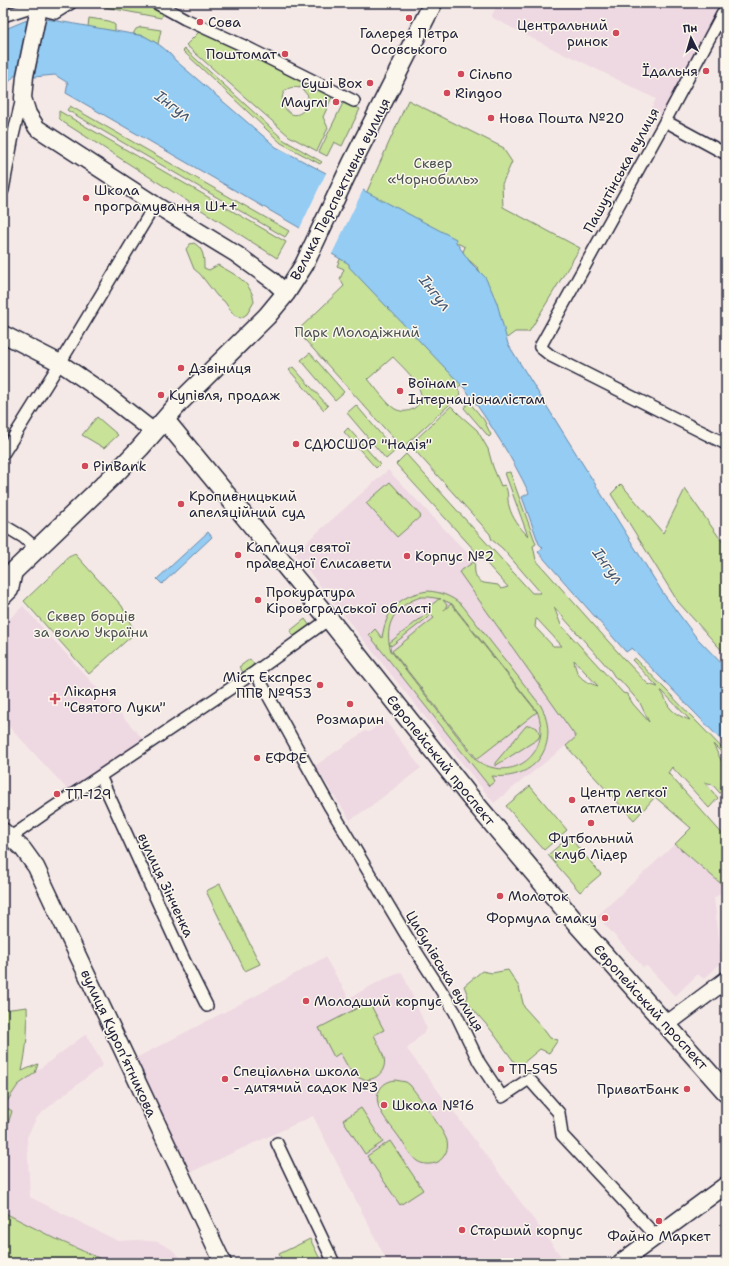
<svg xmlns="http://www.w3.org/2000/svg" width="729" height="1266" font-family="'Shantell Sans',sans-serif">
<rect width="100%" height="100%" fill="#f5e9e7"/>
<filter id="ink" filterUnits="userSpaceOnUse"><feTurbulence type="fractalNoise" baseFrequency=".025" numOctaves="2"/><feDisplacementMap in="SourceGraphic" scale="8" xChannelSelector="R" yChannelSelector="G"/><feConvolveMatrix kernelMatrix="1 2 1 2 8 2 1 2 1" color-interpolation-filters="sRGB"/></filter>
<g filter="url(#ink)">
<path fill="#eed8e2" d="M498 3H522L533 9 536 3H722L664 116 651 109 656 99 570 56 569 57 491 17Z
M388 470 475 561 459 572 577 737 494 803 294 553Z
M23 606 143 739 69 791 3 720V625Z
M385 720 421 768 371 806 350 820 315 766 365 731 369 732Z
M675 844 726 888V890L714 898 722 962 704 979 698 974 675 996 647 966 643 967 597 916Z
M325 957 349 998 380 981 402 972 427 1029 407 1049 566 1263H388L313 1116 191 1172 134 1059 261 993Z
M86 1034 103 1065 57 1100 37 1117 27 1137 30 1197 118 1241 138 1240 158 1242 170 1248 181 1258 184 1263H110L58 1240 3 1212V1140L12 1111 4 1106 18 1085Z"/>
<path fill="#c8e298" stroke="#75826a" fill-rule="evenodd" d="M91 3H146L162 14 161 18 89 4Z
M89 18 109 21 115 25V32L88 27Z
M141 27 161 30 158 44 144 36 133 34 136 29Z
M201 30 303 80 300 88C266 81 288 135 307 106L308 96 303 90 307 81 333 95 323 117 328 128 317 151 289 136 186 45Z
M185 49 284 140 322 162 320 164 281 143 183 51Z
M408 100 504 148V150L512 162 502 184 503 207 580 248 529 332H515L504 340 491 294 478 268 462 254 465 247 365 196Z
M344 101 360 109 342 146 334 142 327 156 319 152Z
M70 106 289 231 285 237 67 110Z
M59 111 286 242 277 258 63 122 59 118Z
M194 243C204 249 204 258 204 268L209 270 218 265C234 274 252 282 254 302L247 314 241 318 234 315 224 301 217 296 200 274 194 269 186 249 190 244Z
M342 255 465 382 457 388 461 394 402 448 297 331 344 286 340 279 344 269 337 266ZM393 357C403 368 436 395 413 409 407 412 401 412 395 409 387 404 375 387 368 379Z
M310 353 344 392 335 400 301 360Z
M293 367 328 406 324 410 289 370Z
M469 402 484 420 491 435 489 437 464 408Z
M356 405 395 451 386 459 347 413Z
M451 406 460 415 477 430 488 449 493 467 501 486 504 485C509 489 507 500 509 506 512 518 520 528 528 536L505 473 510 472 536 544 533 546 536 560 624 659 648 684 658 687 632 660 635 658 726 752V755L723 754 713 744 722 762 726 766V800L712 784 704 782 718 798 709 808 672 767 668 773 726 838V888L675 844 691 828 655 797 634 820 566 746 576 737 459 572 475 561C474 569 474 581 484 583 489 584 493 584 498 585L501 589 508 587 396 464 406 454 532 593H541L502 548 492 540 490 534 410 445ZM554 607 611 671 616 679 620 680 640 703 649 722 633 704 627 694 623 693 561 625ZM536 619H537L562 646H553L535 627ZM574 660 598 686C582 681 576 676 574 660ZM661 691H662L690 720C681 717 671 712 667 703 665 698 664 695 661 691Z
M97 417 118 435 104 448 82 435Z
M348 428 380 464 376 468 344 432Z
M390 482 421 516 397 537 366 503Z
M621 484 663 533 685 489 726 547V655L678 602 611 494Z
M75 554 122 606 135 633 89 674 24 601 64 563C67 556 70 557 75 554Z
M428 591C441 592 451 596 462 605L541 706C561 745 535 781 492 776L495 781 489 786 369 635 375 629 382 638C386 610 399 595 428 591ZM421 597H429L441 599H439L426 609 429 612 389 643 391 646 431 615 434 618 392 651 477 759 537 712 451 604 444 610 447 605 443 600 452 604 537 711C554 753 512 785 476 760L391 651C383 625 395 605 421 597Z
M305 619 310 626 295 638 290 631Z
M250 659 255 666 244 673 239 667Z
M530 725 537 728 540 735 538 739 495 766V763L526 726Z
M530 786 567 830 544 850 506 806Z
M569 837 601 874 580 892 548 855Z
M220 884 260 964 245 971 206 891Z
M508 970 519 987 524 1007 542 1027 550 1038 558 1040 549 1053 540 1049 522 1064 515 1063 491 1030 466 1001 468 996 464 986 482 971 492 973Z
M369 1002 384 1030 374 1035C377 1042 382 1050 384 1058 388 1074 369 1086 356 1076 349 1071 345 1061 340 1053L334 1057 319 1028Z
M27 1007C28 1030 27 1048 22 1071L38 1064 35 1073 18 1085 4 1106 12 1111 3 1140V1010Z
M395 1080 406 1082 410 1085C417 1094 445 1132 447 1141 449 1149 445 1157 438 1162 431 1165 423 1165 417 1161 410 1156 404 1144 399 1137 390 1124 370 1105 380 1089 384 1083 389 1081 395 1080Z
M361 1108 383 1142 365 1154 343 1120Z
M390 1141 423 1190 400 1205 367 1156Z
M3 1212 58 1240 110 1263H3Z
M310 1239 322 1263H283L279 1254Z"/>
<path fill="#94ccf3" stroke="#6688a9" d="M46 19 144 36C156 42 167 49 175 60L276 147 326 173 363 190 456 239V242L470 262 485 277 491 289 497 303 508 344 663 593 696 637 726 668V745L632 648 626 652 538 552 543 548 539 544 522 497 529 493C512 457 490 423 466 390L349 267V264L332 254 300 228 66 93 68 83 55 75 34 77 16 74 3 89V30L27 20Z
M208 532 212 537 162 584 157 579Z"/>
<path fill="#f5e9e7" d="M327 171 364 188 331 256 299 230Z"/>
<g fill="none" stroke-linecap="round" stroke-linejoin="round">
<defs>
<path id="street" d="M156 3 185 19 242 45 354 101
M726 7 663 125 540 347 551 356 726 444
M3 16 31 7 55 13 71 3
M665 121 726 154
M3 190 13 136 22 98
M3 454 60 363 147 218 154 204
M3 525 23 537 37 549
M255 672 330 807 412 945 455 1012 479 1062 502 1097 529 1079 559 1113 562 1135 657 1237
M100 776 185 962 207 1006
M11 837 48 811 255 672 329 619
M277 1143 334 1263"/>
<path id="secondary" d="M40 3 25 76 23 98 28 114 37 128 154 204 236 254 272 280 286 293
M3 334 60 363 107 395 154 432
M3 597 10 590 14 571
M3 831 23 849 36 867 223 1263
M667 1024 726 980
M620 1263 726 1185"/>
<path id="primary" d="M165 420 329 619 470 797 577 924 726 1092
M3 578 14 571 118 471 140 448 180 402 267 316 286 293 304 265 352 163 433 3"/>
</defs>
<use href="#street" stroke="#22223b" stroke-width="14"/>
<use href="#secondary" stroke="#22223b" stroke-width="19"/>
<use href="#primary" stroke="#22223b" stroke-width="21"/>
<use href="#street" stroke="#fbf7ec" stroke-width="11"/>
<use href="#secondary" stroke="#fbf7ec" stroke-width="16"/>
<use href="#primary" stroke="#fbf7ec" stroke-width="18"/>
</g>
</g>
<g fill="#d1495b" stroke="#fbf7ec" stroke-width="1.5">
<circle cx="409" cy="18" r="4"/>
<circle cx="200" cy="22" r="4"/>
<circle cx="616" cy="33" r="4"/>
<circle cx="285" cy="54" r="4"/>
<circle cx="706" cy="71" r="4"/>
<circle cx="461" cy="74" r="4"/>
<circle cx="370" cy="83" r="4"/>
<circle cx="447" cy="93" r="4"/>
<circle cx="336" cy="102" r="4"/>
<circle cx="491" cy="118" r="4"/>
<circle cx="86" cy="198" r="4"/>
<circle cx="181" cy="368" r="4"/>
<circle cx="400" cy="391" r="4"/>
<circle cx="161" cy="395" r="4"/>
<circle cx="296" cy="444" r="4"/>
<circle cx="85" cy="466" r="4"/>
<circle cx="181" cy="504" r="4"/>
<circle cx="238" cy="555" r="4"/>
<circle cx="407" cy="556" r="4"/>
<circle cx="258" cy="600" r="4"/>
<circle cx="320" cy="685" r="4"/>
<path d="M53 693h4v4h4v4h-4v4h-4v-4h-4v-4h4z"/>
<circle cx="350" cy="704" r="4"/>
<circle cx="257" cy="758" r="4"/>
<circle cx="57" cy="794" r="4"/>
<circle cx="572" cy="800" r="4"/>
<circle cx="591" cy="823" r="4"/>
<circle cx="500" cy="896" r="4"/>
<circle cx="605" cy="918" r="4"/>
<circle cx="306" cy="1001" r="4"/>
<circle cx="501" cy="1069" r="4"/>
<circle cx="225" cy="1079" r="4"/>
<circle cx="687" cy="1089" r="4"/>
<circle cx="384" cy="1105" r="4"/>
<circle cx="659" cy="1221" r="4"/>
<circle cx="462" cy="1230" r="4"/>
</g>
<g text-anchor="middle" stroke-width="3" stroke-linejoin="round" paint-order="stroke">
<g font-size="14" fill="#22223b" stroke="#fbf7ec" text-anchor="start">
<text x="208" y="27">Сова</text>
<text x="608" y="30" text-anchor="end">Центральний<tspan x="608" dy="16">ринок</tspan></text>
<text x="409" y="38" text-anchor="middle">Галерея Петра<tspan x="409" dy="16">Осовського</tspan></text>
<text x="277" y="59" text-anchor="end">Поштомат</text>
<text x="698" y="76" text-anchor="end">Їдальня</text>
<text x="469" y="79">Сільпо</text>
<text x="362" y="88" text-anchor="end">Суші Box</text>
<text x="455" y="98">Ringoo</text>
<text x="328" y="107" text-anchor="end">Мауглі</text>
<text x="499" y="123">Нова Пошта №20</text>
<text x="94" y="195">Школа<tspan x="94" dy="16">програмування Ш++</tspan></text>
<text x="189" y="373">Дзвіниця</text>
<text x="408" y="388">Воїнам -<tspan x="408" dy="16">Інтернаціоналістам</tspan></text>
<text x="169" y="400">Купівля, продаж</text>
<text x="304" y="449">СДЮСШОР "Надія"</text>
<text x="93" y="471">PinBank</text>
<text x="189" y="501">Кропивницький<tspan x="189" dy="16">апеляційний суд</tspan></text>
<text x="246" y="552">Каплиця святої<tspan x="246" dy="16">праведної Єлисавети</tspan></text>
<text x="415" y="561">Корпус №2</text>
<text x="266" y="597">Прокуратура<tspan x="266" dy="16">Кіровоградської області</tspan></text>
<text x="312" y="682" text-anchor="end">Міст Експрес<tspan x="312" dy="16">ППВ №953</tspan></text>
<text x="64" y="696">Лікарня<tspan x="64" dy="16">"Святого Луки"</tspan></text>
<text x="350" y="724" text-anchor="middle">Розмарин</text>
<text x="265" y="763">ЕФФЕ</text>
<text x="580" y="797">Центр легкої<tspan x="580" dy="16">атлетики</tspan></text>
<text x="65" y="799">ТП-129</text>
<text x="591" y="843" text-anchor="middle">Футбольний<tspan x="591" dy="16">клуб Лідер</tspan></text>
<text x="508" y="901">Молоток</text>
<text x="597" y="923" text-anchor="end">Формула смаку</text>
<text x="314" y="1006">Молодший корпус</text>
<text x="509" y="1074">ТП-595</text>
<text x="233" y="1076">Спеціальна школа<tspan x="233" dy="16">- дитячий садок №3</tspan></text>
<text x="679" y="1094" text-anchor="end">ПриватБанк</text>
<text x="392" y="1110">Школа №16</text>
<text x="470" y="1235">Старший корпус</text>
<text x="659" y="1241" text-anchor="middle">Файно Маркет</text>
</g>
<g font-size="14" fill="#4c5252" stroke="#fbf7ec">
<text x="433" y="168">Сквер<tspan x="433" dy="16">«Чорнобиль»</tspan></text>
<text x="357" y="337">Парк Молодіжний</text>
<text x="91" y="621">Сквер борців<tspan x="91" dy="16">за волю України</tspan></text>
</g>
<g font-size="14" fill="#22223b" stroke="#fbf7ec">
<text transform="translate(621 170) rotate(-61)" y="5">Пашутінська вулиця</text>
<text transform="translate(340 189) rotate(-63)" y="5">Велика Перспективна вулиця</text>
<text transform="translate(441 760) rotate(51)" y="5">Європейський проспект</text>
<text transform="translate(166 885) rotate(65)" y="5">вулиця Зінченка</text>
<text transform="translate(445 971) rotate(59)" y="5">Цибулівська вулиця</text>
<text transform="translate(651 1007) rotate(48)" y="5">Європейський проспект</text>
<text transform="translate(119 1043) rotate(65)" y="5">вулиця Куропʼятникова</text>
</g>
<g font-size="15" font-style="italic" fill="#445572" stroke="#fbf7ec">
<text transform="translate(173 106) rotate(36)" y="5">Інгул</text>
<text transform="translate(435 293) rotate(52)" y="5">Інгул</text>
<text transform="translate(608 566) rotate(54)" y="5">Інгул</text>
</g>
</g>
<rect width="729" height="1266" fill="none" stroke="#fbf7ec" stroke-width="16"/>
<rect x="8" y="8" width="713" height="1250" fill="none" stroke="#22223b" stroke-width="1.5" filter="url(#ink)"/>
<g transform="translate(691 38) rotate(355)" stroke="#fbf7ec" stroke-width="3" paint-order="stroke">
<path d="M0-3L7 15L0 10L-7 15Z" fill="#22223b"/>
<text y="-6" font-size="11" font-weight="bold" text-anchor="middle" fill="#22223b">Пн</text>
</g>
</svg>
